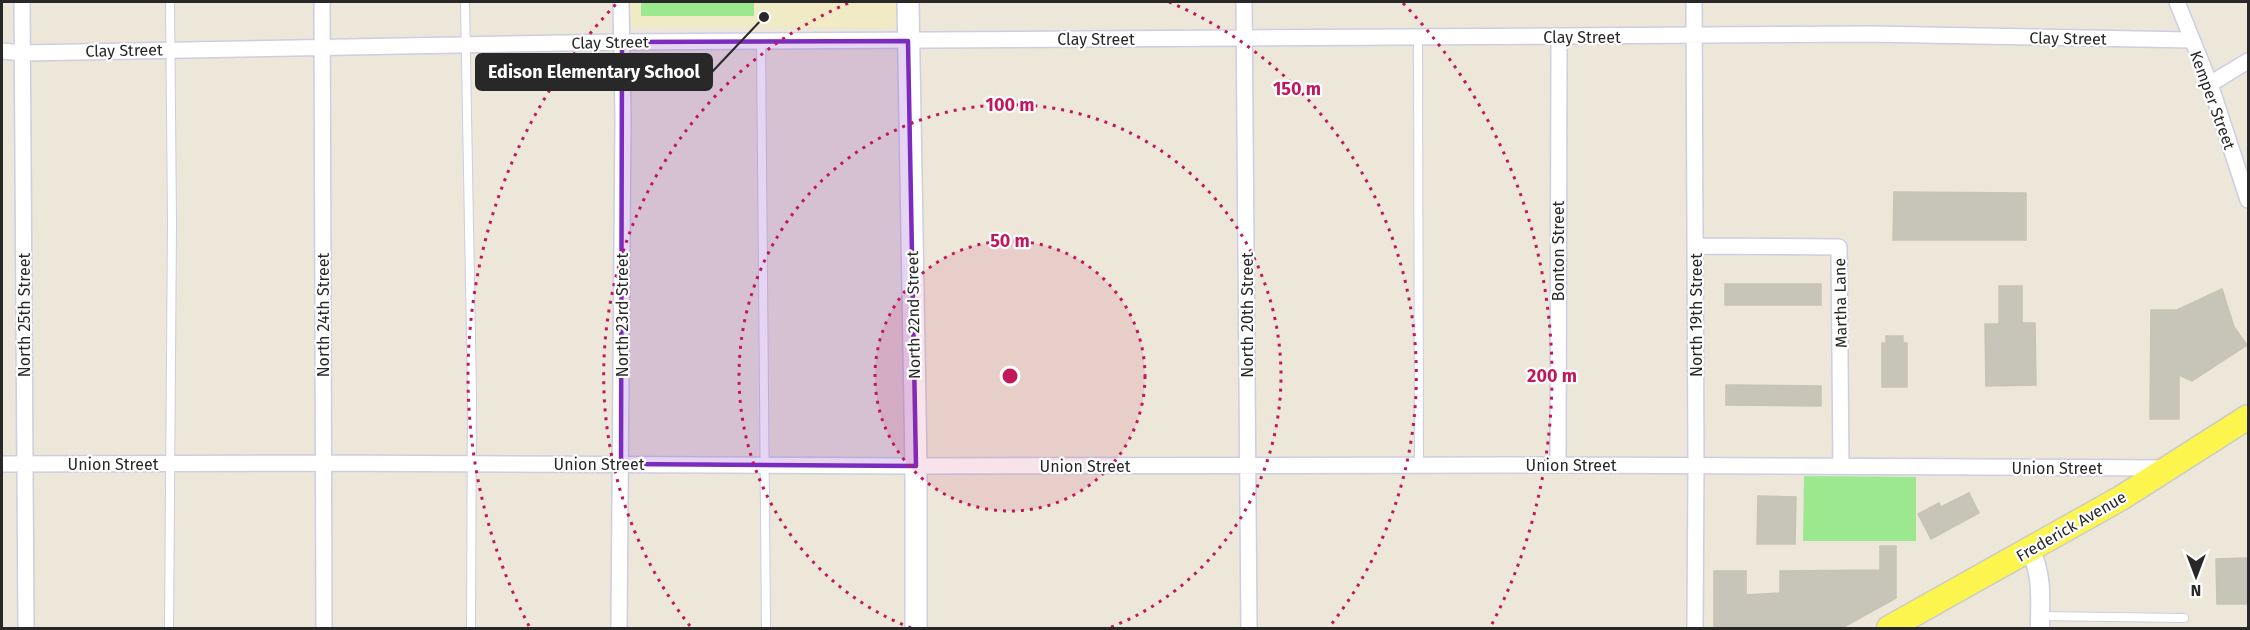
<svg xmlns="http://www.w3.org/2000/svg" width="2250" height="630" font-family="'Fira Sans',sans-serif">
<rect width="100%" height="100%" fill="#ece7d8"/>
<path fill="#f0eac5" d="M627 2H899V20L897 25 887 28 633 26 629 21Z"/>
<path fill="#9ce88f" d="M641 2H754V16H641Z
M1804 476 1916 477V541H1803Z"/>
<path fill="#c7c4b8" stroke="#c7c4b2" stroke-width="1.5" d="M1894 192 2026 193V240H1893Z
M1725 284H1821V305H1725Z
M1999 286H2022V323H2035L2036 385 1986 386 1985 324H1999Z
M2222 289 2234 327 2247 345 2192 381 2179 375V419H2150L2151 310H2177Z
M1886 336H1903V343H1907V387H1882V343H1886Z
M1726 385 1821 386V406L1726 405Z
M1969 493 1979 513 1931 539 1918 514 1939 503 1941 507Z
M1758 496 1796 497 1795 544H1757Z
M1880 546H1896V598L1842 628H1714V571H1746V595L1780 593V571L1880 570Z
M2248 558V604H2217L2216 559Z"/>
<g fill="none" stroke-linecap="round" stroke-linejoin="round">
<defs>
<path id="service" d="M465 2 472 393 471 628
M1418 38 1419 465
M761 42 766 628
M2040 616 2184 618
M169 628 172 223 170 2"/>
<path id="minor" d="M22 2 26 628
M322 2 324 628
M1244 2 1249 628
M1694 2 1696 466 1695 628
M2177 2 2210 84 2248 200
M2 51 23 53 622 42 1869 34 2191 40
M2210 84 2248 61
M1696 246 1839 247 1841 466
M2 464 324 463 916 466 1558 465 2165 468
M1558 465 1559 37
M619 628 623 118 621 2"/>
<path id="tertiary" d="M2030 550C2043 574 2040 601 2040 628"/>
<path id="secondary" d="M908 2 916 466V628"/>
<path id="primary" d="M1889 628 2121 498 2248 417"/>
</defs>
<use href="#service" stroke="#cdcde3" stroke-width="10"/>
<use href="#minor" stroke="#cdcde3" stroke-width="18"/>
<use href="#tertiary" stroke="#cdcde3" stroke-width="21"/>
<use href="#secondary" stroke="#cdcde3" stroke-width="24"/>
<use href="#primary" stroke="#cbcbcb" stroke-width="27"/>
<use href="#service" stroke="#fff" stroke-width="8"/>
<use href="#minor" stroke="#fff" stroke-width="15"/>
<use href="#tertiary" stroke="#fff" stroke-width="18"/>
<use href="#secondary" stroke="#fff" stroke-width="21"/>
<use href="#primary" stroke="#fcf54d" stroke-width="24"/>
</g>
<path fill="#7b2cbf" fill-opacity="0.2" stroke="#7b2cbf" stroke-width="4.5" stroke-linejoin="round" d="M908 41 916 466 621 464 622 42Z"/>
<circle cx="1010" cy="376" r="135" fill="#c2185b" fill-opacity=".12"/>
<g fill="none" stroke="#c2185b" stroke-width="3" stroke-dasharray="3 6">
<circle cx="1010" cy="376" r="135"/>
<path d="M911 628A271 271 0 1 1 1109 628"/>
<path d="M690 626A406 406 0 0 1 851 2M1169 2A406 406 0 0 1 1330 626"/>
<path d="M529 626A542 542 0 0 1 617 3M1403 3A542 542 0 0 1 1491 626"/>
</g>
<g text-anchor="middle" stroke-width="4.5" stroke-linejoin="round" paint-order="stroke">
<g font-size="16" fill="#282828" stroke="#fff">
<text x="1582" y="43">Clay Street</text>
<text transform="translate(2068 38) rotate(1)" y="6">Clay Street</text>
<text x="1096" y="45">Clay Street</text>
<text transform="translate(610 42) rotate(-1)" y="6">Clay Street</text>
<text transform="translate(124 50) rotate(-1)" y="6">Clay Street</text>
<text transform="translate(2213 100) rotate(70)" y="6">Kemper Street</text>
<text transform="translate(1558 251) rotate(-90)" y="6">Bonton Street</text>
<text transform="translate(1840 303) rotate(-91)" y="6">Martha Lane</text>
<text transform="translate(24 315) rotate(-90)" y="6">North 25th Street</text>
<text transform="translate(323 315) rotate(-90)" y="6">North 24th Street</text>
<text transform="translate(622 315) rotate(-90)" y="6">North 23rd Street</text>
<text transform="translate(913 315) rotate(-91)" y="6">North 22nd Street</text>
<text transform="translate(1247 315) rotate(-90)" y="6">North 20th Street</text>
<text transform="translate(1696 315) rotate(-90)" y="6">North 19th Street</text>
<text x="113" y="470">Union Street</text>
<text x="599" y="470">Union Street</text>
<text x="1571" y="471">Union Street</text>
<text x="1085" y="472">Union Street</text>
<text x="2057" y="474">Union Street</text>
<text transform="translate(2071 526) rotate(-30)" y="6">Frederick Avenue</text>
</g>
</g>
<circle cx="1010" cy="376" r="9" fill="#c2185b" stroke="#fff" stroke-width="3"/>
<g font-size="18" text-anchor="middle" font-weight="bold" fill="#c2185b" stroke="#fff" stroke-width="4.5" stroke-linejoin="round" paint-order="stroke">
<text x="1297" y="95">150 m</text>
<text x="1010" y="111">100 m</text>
<text x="1010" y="247">50 m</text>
<text x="1552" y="382">200 m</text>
</g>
<path fill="none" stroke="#282828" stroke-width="2" d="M764 17L712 72"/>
<circle fill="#282828" stroke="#fff" stroke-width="2" cx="764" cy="17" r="6"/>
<rect fill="#282828" stroke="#282828" stroke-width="2" x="476" y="54" width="236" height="36" rx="6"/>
<g font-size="18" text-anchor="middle" font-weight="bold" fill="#fff">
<text x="594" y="78">Edison Elementary School</text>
</g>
<rect width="2250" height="630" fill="none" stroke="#282828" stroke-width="6"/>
<g transform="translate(2196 576) rotate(180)" stroke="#ffffff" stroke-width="4.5" paint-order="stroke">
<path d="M0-4.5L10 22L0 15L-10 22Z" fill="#282828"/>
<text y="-9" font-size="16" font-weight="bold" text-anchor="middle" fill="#282828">N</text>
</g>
</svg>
